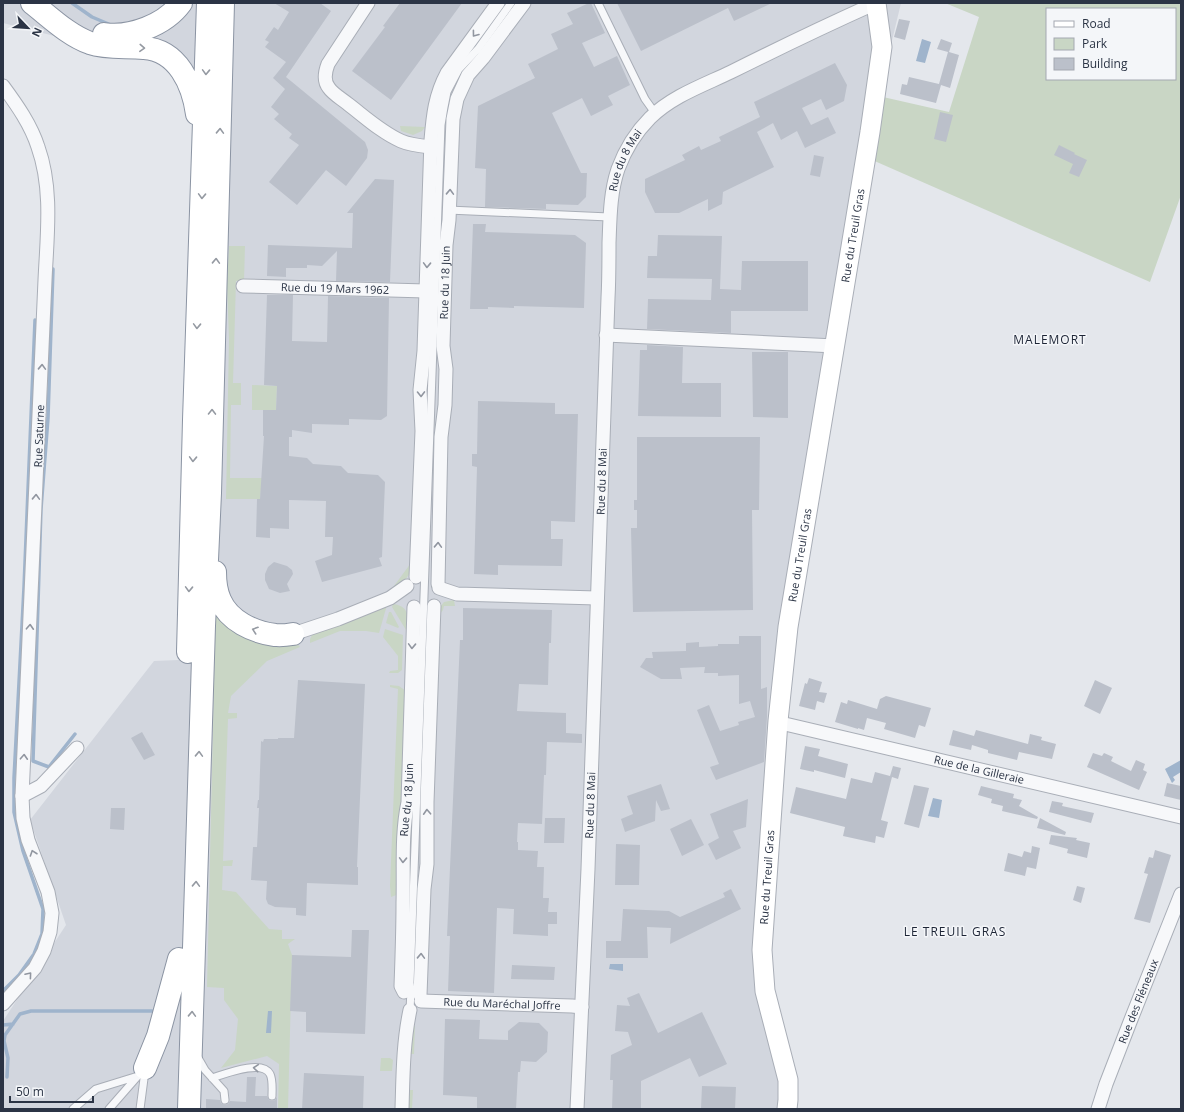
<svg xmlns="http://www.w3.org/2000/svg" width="1184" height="1112" font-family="'Open Sans',sans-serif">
<rect width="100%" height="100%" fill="#e4e7ec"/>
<path fill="#d2d6de" d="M3 3H901L870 132 788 627 762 950 794 1109H3V1021L66 925 30 820 154 661 202 659 209 75 3 23Z"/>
<path fill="#c9d6c5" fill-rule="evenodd" d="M945 3H1181V195L1150 282 870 159 883 97 949 112 979 17ZM1047 9H1175V79H1047Z
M400 126 425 127 422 131 413 135 401 131Z
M229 246H245L244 281H236L233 383H241V405H231L230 478H262L260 499H226L229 339 227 285Z
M252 385 277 386 276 410H252Z
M411 562 410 573 405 580 394 590V586L408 567Z
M216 599 296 642 300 647 267 661 231 696 228 713H237V718L228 719 223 861 233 860 232 866H223L222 890 236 892 269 929 282 930V939H295L288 944 292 955 288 1109H278L279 1064 267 1056 221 1068 235 1050 238 1019 224 1000V988L207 987Z
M454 600 455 606H444L443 610 440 614V607L444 602Z
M393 604C409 606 409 617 408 630H406L392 607Z
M387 605 379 633 366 631H340L310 643V639L313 633Z
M389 612H391L399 627 398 628 386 623Z
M385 629 403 635 402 670 398 673H389L390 671 398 670V656L383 637Z
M390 685 399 686 406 691 399 894 391 897 390 886 398 689 390 687Z
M414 1026H415L414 1054H410Z
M381 1058H390L393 1060 392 1071H380Z
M409 1090H413L412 1109H408Z"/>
<path fill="#9fb4cc" d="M922 39 931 42 925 63 916 61Z
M1181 760V772L1173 777 1175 780 1172 783 1165 769Z
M933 798 942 800 939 818 928 816Z
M610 964H623V971L609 969Z
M268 1011H272L271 1033H266Z"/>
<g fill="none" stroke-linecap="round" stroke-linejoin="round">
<path stroke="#9fb4cc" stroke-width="3.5" d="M72 3 92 17 111 25
M53 269 48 418 41 509 33 761 49 767 75 734
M3 991 19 975 34 954 42 934 43 909 23 851 14 812V778L24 587 35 320
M3 1025 13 1024
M7 1077 8 1058 4 1041 5 1035 20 1014 31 1011H152"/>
</g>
<path fill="#bbc0ca" d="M274 3H320L331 11 286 77 365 142 368 150 367 158 346 186 326 170 297 205 269 182 299 145 289 138 292 134 274 119 279 114 271 107 285 89 273 78 286 62 265 47 269 42 265 40 274 27 278 30 289 12Z
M400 3H462L391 100 352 71 385 27 383 26Z
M589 3H591L605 33 582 43 594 67 617 56 630 85 608 96 613 105 591 116 582 98 552 113 581 173H587L586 197 578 205 546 204V209L485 207 486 169 475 168 478 106 535 78 528 64 558 49 551 34 573 24 567 13Z
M617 3H772L734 21 728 8 641 51Z
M899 19 910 21 905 40 894 37Z
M941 39 952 43 949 52 959 55 950 88 941 85 936 103 900 94 902 84 907 85 909 77 939 84 948 52 937 49Z
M835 63 847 85 844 101 826 110 821 99 802 108 811 125 828 117 836 133 805 148 797 131 781 140 773 123 757 132 774 167 723 192 722 204 708 211V199L679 213H655L645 192V179L685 160 682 155 699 146 701 150 721 141 719 137 760 117 754 102Z
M940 112 953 115 946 142 934 139Z
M1059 145 1075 153 1074 154 1087 160 1079 177 1069 173 1073 164 1054 155Z
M814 155 824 157 820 177 810 175Z
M375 179 394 180 390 282 336 281 337 251 322 266 307 265V268H286V277L267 276 268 245 352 248 353 213H347Z
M473 224H486L485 232 575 235 586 243 584 308 514 306V308L488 307V309H470Z
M658 235 722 236 720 289 741 290 742 261H808V311H731V333L647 329 648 299 711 300 712 279 647 278 648 256H657Z
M267 295H293L292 341 327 342 328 296 389 298 387 416 381 420 349 419V425L312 424V433L292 430V437H289V456L307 458 313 464 341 466 348 473 378 475 385 482 382 557 379 558 382 566 322 582 315 561 332 555 333 537H325L326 501 289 500V529L270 528V538L256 537 257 499H260L264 436H263V410H276L277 386 264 385Z
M647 345 683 347 682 383H721V417L638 416 640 350H647Z
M752 352H788V418L753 417Z
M478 401 555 403V414H578L575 522 551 521V539H563L562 566 498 565V575L474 574 477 467 472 466V454H477Z
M637 437H760L759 510H752L753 610 633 612 631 528H637V510H634V500H637Z
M274 562 287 566 292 570 293 574 287 584 290 591 280 593 269 589 265 580V574L268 567Z
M463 608 552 610 551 643H549L548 685 519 684 517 711 566 713V733L582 734V743L547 742 546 775H544L542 824 518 823 517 842H518V850L538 851 537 867H544L543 898H549L548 912H557V924H548V936L513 934 514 909 497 908 494 993 448 991 450 936H447L460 640H463Z
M739 636H761V689L767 687V717L764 762 716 780 710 767 719 764 697 710 709 705 720 731 739 725 738 722 755 717 750 701 739 704V675L718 676V673H704L705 667 680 668 682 679H661L640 667 646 658H653L652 652 686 651V643L699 642V647L718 646V644H739Z
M809 678 822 682 819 692 827 693 824 703 817 701 815 710 799 706 805 683 807 684Z
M298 680 365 684 357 867H358V885L307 883 306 916 296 915V908L275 907 268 904 266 899 267 881 251 880 253 847H257L259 808H257L258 800H259L261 741 263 742 264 739H278V738H294Z
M1095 680 1112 688 1100 714 1084 706Z
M886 696 931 708 925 727 919 725 915 738 884 729 886 723 867 718 864 730 858 728V729L835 722 841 702 847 704 848 700 877 709 880 699Z
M953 730 974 736 976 730 1028 744 1030 734 1042 737 1041 740 1056 744 1052 759 1019 752 1017 760 988 753V750L972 745 971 750 949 745Z
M142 732 155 755 144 760 131 738Z
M805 746 820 749 818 756 848 764 845 778 814 770V772L800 769Z
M1093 753 1102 756 1104 753 1113 757 1111 761 1131 771 1136 760 1145 764 1143 770 1147 772 1139 790 1087 767Z
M893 766 901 768 898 779 892 777 881 820 888 822 884 838 876 836 875 843 843 836 845 827 790 813 796 787 846 799 851 778 872 783 875 772 890 776Z
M1167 783 1181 786V800L1164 796Z
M661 784 670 809 661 811 656 800 655 821 625 832 621 819 633 814 627 796Z
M914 785 929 788 919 828 904 824Z
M981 786 1014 794 1013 798 1022 800 1019 806 1038 817 1037 819 1002 811 1003 806 991 803 992 799 978 795Z
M748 799 746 827 733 831 741 848 716 860 708 844 719 838 710 814Z
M1052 801 1063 803 1062 806 1094 813 1091 823 1049 812Z
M111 808H125L124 830 110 829Z
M545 818H565L564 843H544Z
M1040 818 1066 832 1065 835 1037 828Z
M691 819 704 845 682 856 670 829Z
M1051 835 1077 838 1076 840 1090 843 1087 858 1067 853 1068 849 1049 844Z
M616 844 640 845 639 885H615Z
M1032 846 1040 848 1036 869 1027 867 1025 876 1004 871 1008 853 1022 857 1024 851 1031 853Z
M1155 850 1171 855 1150 923 1134 919 1148 874 1144 873 1149 857 1153 858Z
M1077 886 1085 888 1081 903 1073 900Z
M731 889 741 909 670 944 671 928 647 927 648 958H606V941H621L623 909 669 911 680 917 725 897 723 893Z
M352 930H369L365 1034 306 1032V1012L290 1011 292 955 351 957Z
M512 965 555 967 554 980 511 979Z
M639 993 658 1033 702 1012 727 1064 699 1077 690 1058 641 1081V1109H612L613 1080H610L611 1055 632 1045 628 1032 615 1031 617 1005 630 1006 627 998Z
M445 1019 480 1020 479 1039 508 1040V1031L519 1022 539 1023 548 1032 547 1052 536 1062 521 1061 520 1072H518L516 1109H477V1097L443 1095Z
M304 1073 364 1076 363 1109H302Z
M247 1077H256L255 1096H267L269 1100 272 1101 275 1100 277 1097V1109L255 1108V1109H206V1099L220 1100 221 1103 225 1105 228 1104 230 1101 246 1102Z
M702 1086 736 1087 735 1109H701Z"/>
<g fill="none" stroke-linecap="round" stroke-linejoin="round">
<defs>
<path id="lane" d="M598 3 645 99 655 113
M448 210 609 217
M410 1010 411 990 410 983 441 125 444 107 447 92 459 69 478 49 511 3
M197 1056 205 1070 224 1091 225 1100
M212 1078C225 1074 262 1059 270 1074 273 1080 272 1090 272 1096
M73 1109 96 1089 138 1076
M109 1109 137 1077
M140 1109 145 1071"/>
<g id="street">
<path d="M368 3 328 64C325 72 323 81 329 88 333 94 342 99 348 104 365 117 381 132 401 141 410 145 421 146 431 147"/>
<path d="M3 86C17 105 31 125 38 147 53 189 47 236 45 280L22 796 23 818 28 840 48 892 52 913 50 932 44 951 35 968 3 1004"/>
<path id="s1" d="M243 286 426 291"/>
<path d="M606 335 835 346"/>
<path d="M416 577 422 431 420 390 424 351 431 140C433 116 435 95 447 73L498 3"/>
<path id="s2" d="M438 584 441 437 445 405 446 369 443 346 446 245 449 220 453 119 457 99 468 75 483 58 524 3"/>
<path d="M439 588 457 594 597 598"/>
<path d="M293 634 338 619 390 598 407 586"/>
<path id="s3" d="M778 721 785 724 1181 817"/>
<path d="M22 796 41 786 77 748"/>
<path id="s4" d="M404 992 401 986C402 959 403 931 403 903 404 869 401 835 408 802L414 607"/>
<path d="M420 995 424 889 427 864V802L434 606"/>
<path id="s5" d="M421 1001 572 1006 582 1007"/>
<path d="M402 1109C403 1076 403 1043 410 1010"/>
<path id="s6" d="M577 1109 588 869 608 298C609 280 609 261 609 243 610 218 610 193 618 169 625 150 636 132 650 118 672 96 704 85 731 72 779 48 827 25 876 3"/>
<path id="s7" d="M1098 1109 1106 1084 1130 1022 1181 894"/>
</g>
<g id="secondary">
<path id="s8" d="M787 1109 788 1100V1080L765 991 762 950 778 721 788 627 870 132 882 47 876 3"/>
</g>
<path id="highway" d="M32 3C50 17 68 35 90 43 108 49 126 46 144 48 178 50 193 85 197 114
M104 34C130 38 165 25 181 3
M215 572C215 582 216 591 220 600 229 621 253 632 275 635 281 636 287 635 293 634
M188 652 194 420 208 3
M145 1068 158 1036 179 959
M189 1109 204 626 210 493 223 3"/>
</defs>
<use href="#lane" stroke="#a9aeb7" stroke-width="9"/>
<use href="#street" stroke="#a9aeb7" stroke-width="15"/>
<use href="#secondary" stroke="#a9aeb7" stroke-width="21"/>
<use href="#highway" stroke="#8b94a3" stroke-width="24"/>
<use href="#lane" stroke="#f7f8fa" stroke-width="7"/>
<use href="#street" stroke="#f7f8fa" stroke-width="13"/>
<use href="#secondary" stroke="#fff" stroke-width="19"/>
<use href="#highway" stroke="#fff" stroke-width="22"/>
</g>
<defs><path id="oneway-chevron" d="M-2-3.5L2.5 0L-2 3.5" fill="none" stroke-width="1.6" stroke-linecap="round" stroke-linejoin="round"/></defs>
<g stroke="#9196a0">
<use href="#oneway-chevron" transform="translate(475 34) rotate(127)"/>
<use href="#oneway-chevron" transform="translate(450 192) rotate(-88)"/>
<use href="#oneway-chevron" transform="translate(427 265) rotate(92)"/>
<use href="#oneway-chevron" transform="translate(42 367) rotate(-88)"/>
<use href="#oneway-chevron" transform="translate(421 394) rotate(89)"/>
<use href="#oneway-chevron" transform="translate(36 497) rotate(-88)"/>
<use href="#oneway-chevron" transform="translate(438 545) rotate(-88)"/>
<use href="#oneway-chevron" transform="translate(30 627) rotate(-87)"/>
<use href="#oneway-chevron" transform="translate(412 646) rotate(92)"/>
<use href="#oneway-chevron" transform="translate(24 757) rotate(-87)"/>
<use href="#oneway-chevron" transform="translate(427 812) rotate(-93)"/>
<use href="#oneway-chevron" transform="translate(33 853) rotate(-109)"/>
<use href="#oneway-chevron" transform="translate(403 860) rotate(92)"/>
<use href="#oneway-chevron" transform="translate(421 956) rotate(-88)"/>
<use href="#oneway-chevron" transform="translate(29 975) rotate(-50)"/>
<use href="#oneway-chevron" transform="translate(256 1068) rotate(-175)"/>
</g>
<g stroke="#959aa2">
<use href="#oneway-chevron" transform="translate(142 48) rotate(3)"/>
<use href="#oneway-chevron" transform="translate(206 72) rotate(92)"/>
<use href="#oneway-chevron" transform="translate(220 131) rotate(-88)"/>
<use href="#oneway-chevron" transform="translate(202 196) rotate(92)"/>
<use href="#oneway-chevron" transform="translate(216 261) rotate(-88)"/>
<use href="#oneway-chevron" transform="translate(197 326) rotate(92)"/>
<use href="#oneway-chevron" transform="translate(212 412) rotate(-89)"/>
<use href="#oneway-chevron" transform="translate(193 459) rotate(92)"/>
<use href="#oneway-chevron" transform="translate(189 589) rotate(92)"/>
<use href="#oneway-chevron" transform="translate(255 630) rotate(-161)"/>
<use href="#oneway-chevron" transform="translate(199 754) rotate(-88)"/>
<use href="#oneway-chevron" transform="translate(196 884) rotate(-88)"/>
<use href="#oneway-chevron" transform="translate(192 1014) rotate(-88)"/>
</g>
<g text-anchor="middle" stroke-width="3" stroke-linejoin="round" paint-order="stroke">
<g font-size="11" fill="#2b3445" stroke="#f4f6f9">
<text dy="4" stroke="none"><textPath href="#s6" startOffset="952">Rue du 8 Mai</textPath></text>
<text dy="4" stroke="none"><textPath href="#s8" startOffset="883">Rue du Treuil Gras</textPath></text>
<text dy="4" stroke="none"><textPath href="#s2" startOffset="302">Rue du 18 Juin</textPath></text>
<text dy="4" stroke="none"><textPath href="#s1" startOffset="92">Rue du 19 Mars 1962</textPath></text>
<text transform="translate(39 436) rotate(-88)" y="4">Rue Saturne</text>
<text dy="4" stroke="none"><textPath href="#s6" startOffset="628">Rue du 8 Mai</textPath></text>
<text dy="4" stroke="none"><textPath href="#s8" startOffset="559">Rue du Treuil Gras</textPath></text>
<text dy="4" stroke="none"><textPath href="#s3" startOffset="207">Rue de la Gilleraie</textPath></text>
<text dy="4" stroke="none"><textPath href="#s4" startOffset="193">Rue du 18 Juin</textPath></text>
<text dy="4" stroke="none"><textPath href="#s6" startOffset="304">Rue du 8 Mai</textPath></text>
<text dy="4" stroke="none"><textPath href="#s8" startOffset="235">Rue du Treuil Gras</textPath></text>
<text dy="4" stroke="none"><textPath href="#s7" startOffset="115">Rue des Fléneaux</textPath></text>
<text dy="4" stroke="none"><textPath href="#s5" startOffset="81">Rue du Maréchal Joffre</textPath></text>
</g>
<g font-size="12" letter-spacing="1" fill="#1d2536" stroke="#f4f6f9">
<text x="1050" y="344">MALEMORT</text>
<text x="955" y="936">LE TREUIL GRAS</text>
</g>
</g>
<rect width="1184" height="1112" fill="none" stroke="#2b3445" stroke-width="8"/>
<rect x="1046" y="8" width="130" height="72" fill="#f4f6f9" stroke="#a4a8b1"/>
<rect x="1054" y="21" width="20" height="6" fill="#ffffff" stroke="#a4a8b1"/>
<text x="1082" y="28" font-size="12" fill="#2b3445">Road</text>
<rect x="1054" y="38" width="20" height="12" fill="#c9d6c5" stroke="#a4a8b1"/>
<text x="1082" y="48" font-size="12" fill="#2b3445">Park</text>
<rect x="1054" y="58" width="20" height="12" fill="#bbc0ca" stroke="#a4a8b1"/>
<text x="1082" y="68" font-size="12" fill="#2b3445">Building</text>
<g transform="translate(28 28) rotate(115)" stroke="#f4f6f9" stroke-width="3" paint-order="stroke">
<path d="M0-3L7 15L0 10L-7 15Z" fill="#2b3445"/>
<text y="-6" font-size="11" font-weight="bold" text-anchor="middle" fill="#2b3445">N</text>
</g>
<path d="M10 1096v6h83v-6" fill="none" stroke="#2b3445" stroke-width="2"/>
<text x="16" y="1096" font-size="12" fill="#2b3445" stroke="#f4f6f9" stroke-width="3" paint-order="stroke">50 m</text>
</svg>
